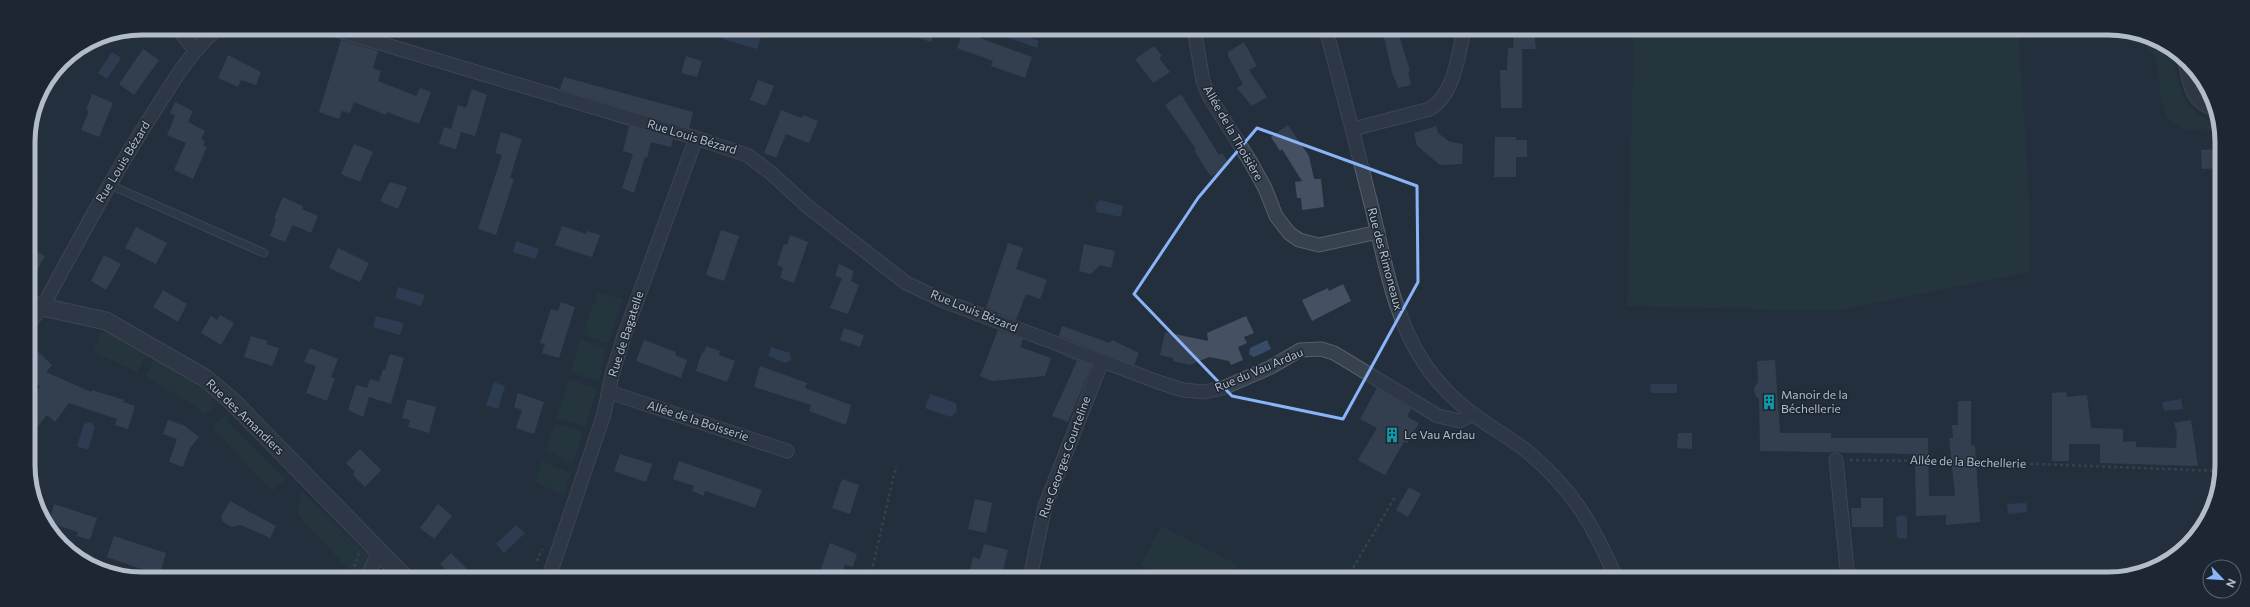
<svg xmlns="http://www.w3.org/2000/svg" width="2250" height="607" font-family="Commissioner,sans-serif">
<rect width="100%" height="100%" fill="#242f3e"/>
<path fill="#263c3f" d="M1634 30H2018L2029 195V272L1836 311 1627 306Z
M2129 30 2170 52C2182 86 2177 112 2220 124V128L2187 130 2168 118C2166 112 2162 104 2161 97 2157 73 2163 44 2130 42Z
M2193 70 2211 103 2196 87Z
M598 292 623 300 608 343 583 334Z
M101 332 110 334 146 355 137 372 94 352Z
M580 339 606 348 599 382 571 372Z
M154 359 197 384 218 403 205 415 196 407 146 376Z
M569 379 597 389 585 427 556 418Z
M227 413 229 423 282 476 287 477 274 490H271L212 427Z
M555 423 583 432 573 463 545 450Z
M542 461 570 473 564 495 535 482Z
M302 492 368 556 361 577H348L350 571 298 515 297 513Z
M1161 526 1238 565 1231 578H1168L1141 565Z"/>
<path fill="#394c67" d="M726 29H734L761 37 757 49 723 39Z
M998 29H1007L1039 41 1037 48 997 33Z
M112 52 121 58 107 79 98 73Z
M1100 200 1123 206 1121 217 1097 212 1095 205Z
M516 241 539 249 535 259 513 252Z
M398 287 425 295 421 306 395 298Z
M376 316 404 323 400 335 373 327Z
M1267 340 1271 349 1254 357 1249 354 1250 348Z
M771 347 790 353 791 360 786 363 768 356Z
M494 382 505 386 498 409 486 405Z
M1650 384H1677V393H1651Z
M930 394 956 403 957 412 950 417 925 408Z
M2181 399 2183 409 2164 411 2162 402Z
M91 422 95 427 88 450 77 446 84 424Z
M2026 503 2027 512 2008 514 2007 504Z
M1902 515 1907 517V538H1897L1896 517Z
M516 525 525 533 504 553 496 544Z"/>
<path fill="#455162" d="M899 29H936L931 42 898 31Z
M964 29H983L980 38 1032 57 1025 78 991 66 993 61 957 48Z
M1382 29H1397L1410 71 1408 72 1411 85 1398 88 1394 76H1393Z
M1514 30H1534L1536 49H1522V108H1501L1500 70H1507L1508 48H1513Z
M341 40 378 51 373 68 381 71 378 81 416 96 420 88 431 92 419 124 387 112 386 115 354 102 350 113 342 111 339 119 319 112Z
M1244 42 1257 66 1249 70 1267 97 1252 106 1237 88 1243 84 1228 56V52Z
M1154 46 1162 56 1159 58 1170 72 1153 83 1135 59Z
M143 49 159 60 134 95 119 84Z
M228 55 261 72 256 85 241 80 238 87 218 78Z
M686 56 702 61 697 77 681 73Z
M564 77 693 112 689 128 560 89Z
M758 80 774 86 766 106 750 100Z
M472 89 487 95 475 136 451 129 458 105 466 108Z
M92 94 113 103 99 137 81 130 89 111 86 110Z
M1181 94 1219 155 1222 153 1229 164 1211 177 1194 150 1196 149 1165 105Z
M175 102 193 111 188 122 205 131 201 139 205 141 203 146 207 147 193 179 174 170 186 143 167 135 175 116 170 113Z
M781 110 802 118 803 115 818 121 809 143 786 134 776 158 764 153Z
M1288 125 1309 156 1314 179H1321L1324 207 1302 210 1301 198H1297L1295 182 1302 181 1282 149 1280 151 1271 137Z
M629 126 673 139 671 147 651 142 647 158 645 157 634 193 622 188 633 154 623 151Z
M1436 126 1438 133 1450 142 1463 144 1462 164 1440 165 1417 146 1414 133Z
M444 127 461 132 456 149 439 144Z
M501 132 522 139 510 178 514 179 496 235 478 229 502 155 495 153Z
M1495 137H1516V140H1527V157H1516V177H1494Z
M354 144 373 152 360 182 341 174Z
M2220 149V168L2202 169 2201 150Z
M390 182 407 187 398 209 380 201Z
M283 197 303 206 302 209 318 216 311 233 295 226H292L285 242 270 236 276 220 274 218Z
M562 226 586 234 587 231 600 235 592 257 555 245Z
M136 227 167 243 156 264 125 248Z
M721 230 739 236 724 281 706 275Z
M790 235 808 242 794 283 780 278 783 268 777 265 784 244 787 245Z
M1008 243 1023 248 1016 269 1047 280 1040 299 1026 294 1016 320 986 308Z
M1084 244 1115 251 1111 268 1100 265 1091 274 1079 271Z
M29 247 45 256 29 285Z
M338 248 369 263 360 282 329 268Z
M104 255 121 264 106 290 91 281Z
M839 264 854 271 851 281 859 285 848 314 830 308 842 278 835 276Z
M1343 284 1351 301 1312 321 1302 300 1328 288 1329 291Z
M163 290 187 304 178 322 153 307Z
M561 302 575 307 559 358 542 353 545 344 540 343 551 309 558 311Z
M220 315 234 323 221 345 201 333 211 316 217 320Z
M1246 316 1254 333 1244 337 1247 343 1238 347 1243 360 1231 365 1229 361 1209 357 1190 365 1173 361V358L1160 355 1165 332 1208 341 1207 333Z
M1062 326 1110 343 1112 340 1139 353 1134 365 1059 336Z
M844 328 864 335 860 347 840 340Z
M998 330 1023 339 1020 347 1051 358 1045 376 992 381 980 376Z
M251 336 268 341 266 344 279 348 272 366 244 357Z
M644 340 676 352 675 355 687 360 681 378 636 361Z
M706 346 720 351 719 355 735 361 727 382 696 371 702 352 704 353Z
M310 348 338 359 331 377 335 378 327 401 306 393 316 366 304 362Z
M37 351 52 365 46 372 91 392 92 390 124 400 123 402 135 406 128 429 115 425 117 419 69 403 55 422 47 415 30 436V400L40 387 30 377V359Z
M1053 351 1092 365 1068 422 1052 416 1077 361Z
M390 354 404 358 391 404 369 397 363 417 348 410 356 385 367 388 370 379 379 382 383 369 385 370Z
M1775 360 1780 433H1831V438H1928L1929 496H1955L1949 438H1953L1952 425H1958V401H1971V445L1975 446 1980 522 1946 525V515L1916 516 1915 454 1760 451 1759 399 1755 395 1754 389 1758 381 1757 361Z
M760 366 807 383 805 388 851 405 846 425 809 411 811 405 754 387Z
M1377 388 1411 409 1407 417 1419 423 1407 443 1404 442 1385 475 1358 460 1377 428 1360 419Z
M2066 392 2067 397 2087 395 2091 428 2123 429V442L2136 441V447L2176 448 2177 432 2174 423 2191 420 2198 466 2100 463V444H2069V461H2052V393Z
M518 393 544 402 534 434 516 428 522 410 514 407Z
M407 399 436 407 429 433 408 427 410 420 402 418Z
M168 420 185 426 199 437 190 448 183 467 169 462 177 439 163 434Z
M1678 433H1692V449L1677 448Z
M360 449 381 470 365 487 353 475 355 472 346 463Z
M620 454 652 464 646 482 614 471Z
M679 461 762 490 755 508 705 491 704 496 692 491 694 486 673 479Z
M842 479 859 485 850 514 832 508Z
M1409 487 1421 494 1408 517 1396 510Z
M1861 498H1883V527H1852L1851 508H1861Z
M975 499 992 503 986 533 968 529Z
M230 501 276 526 270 538 241 525 232 527 223 522 221 517Z
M54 504 97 518 90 540 77 536 78 532 50 523 49 521Z
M438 504 452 516 434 539 420 528Z
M114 536 166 553 159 577 146 575 147 571 107 557Z
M830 543 857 554 853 567 845 565 841 577H818Z
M984 544 1008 550 1001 578H968L973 557 980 559Z
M451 553 475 577H453L440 564Z"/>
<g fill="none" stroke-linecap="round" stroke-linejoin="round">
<defs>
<path id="service" d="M108 184 264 253"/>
<path id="minor" d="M177 28 195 50
M330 28 696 138 747 155 770 172 807 206 906 283 944 301 1158 382 1183 390 1204 392 1223 388 1271 367 1300 350 1321 349 1334 353 1438 416 1460 421 1473 414
M1194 29 1203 81 1209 96 1250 161 1265 188 1276 216 1289 233 1299 240 1319 245 1378 232
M1326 29C1342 89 1357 148 1372 208 1385 261 1393 316 1424 363 1436 381 1455 401 1473 414 1491 428 1511 438 1529 453 1574 491 1593 525 1616 578
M2184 59C2191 81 2188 100 2214 109
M1353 129 1430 109C1455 93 1458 56 1464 29
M29 323 43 306C79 240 114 173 155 110 174 80 191 51 218 28
M609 392 787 451
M1836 460 1848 578
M367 577 379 552
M549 577 604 414 612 375 624 336 696 138
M1030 578 1045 506 1102 361"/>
<path id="tertiary" d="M29 304 106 321 205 378 231 400 404 577"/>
</defs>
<use href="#service" stroke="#565f6c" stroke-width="9"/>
<use href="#minor" stroke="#565f6c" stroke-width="15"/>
<use href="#tertiary" stroke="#565f6c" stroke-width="19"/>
<path stroke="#44595c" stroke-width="2.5" stroke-dasharray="3 3" stroke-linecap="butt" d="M1850 460 1986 462 2220 471
M537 561 542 549
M354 567 359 553
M532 577 535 570
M870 578 896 466
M1347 578 1395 497"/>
<use href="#service" stroke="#38414e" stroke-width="7"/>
<use href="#minor" stroke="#38414e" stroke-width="13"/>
<use href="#tertiary" stroke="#38414e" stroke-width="17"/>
</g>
<path d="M0 0H2250V607H0ZM1257 128 1417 186 1418 282 1343 419 1232 396 1134 294 1198 198Z" fill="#242f3e" fill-opacity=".55" fill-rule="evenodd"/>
<path fill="none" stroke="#8ab4f8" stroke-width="3" stroke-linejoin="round" d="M1257 128 1417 186 1418 282 1343 419 1232 396 1134 294 1198 198Z"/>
<defs>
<symbol id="building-bare" viewBox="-9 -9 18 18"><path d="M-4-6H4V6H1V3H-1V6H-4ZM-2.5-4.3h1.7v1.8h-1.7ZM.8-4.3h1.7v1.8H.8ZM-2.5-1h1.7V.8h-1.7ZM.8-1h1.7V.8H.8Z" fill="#0f9aa8" stroke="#1d2633" stroke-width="2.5" paint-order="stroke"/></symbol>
</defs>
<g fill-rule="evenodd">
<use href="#building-bare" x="1758" y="391" width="22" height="22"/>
<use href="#building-bare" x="1381" y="424" width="22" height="22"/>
</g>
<g text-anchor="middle" stroke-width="3" stroke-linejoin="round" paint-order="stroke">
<g font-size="12" fill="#b4bcc9" stroke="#1d2633">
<text transform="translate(1233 133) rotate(60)" y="4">Allée de la Thoisière</text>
<text transform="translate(692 137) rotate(17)" y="4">Rue Louis Bézard</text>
<text transform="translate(123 162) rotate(-59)" y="4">Rue Louis Bézard</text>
<text transform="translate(1385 259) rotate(75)" y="4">Rue des Rimoneaux</text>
<text transform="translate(974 311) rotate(22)" y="4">Rue Louis Bézard</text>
<text transform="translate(626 334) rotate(-72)" y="4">Rue de Bagatelle</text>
<text transform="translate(1259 370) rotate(-23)" y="4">Rue du Vau Ardau</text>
<text transform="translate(245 417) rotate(44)" y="4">Rue des Amandiers</text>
<text transform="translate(698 421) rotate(18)" y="4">Allée de la Boisserie</text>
<text transform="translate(1065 457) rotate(-70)" y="4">Rue Georges Courteline</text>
<text transform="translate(1968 462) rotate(2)" y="4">Allée de la Bechellerie</text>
</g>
<g font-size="12" fill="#b4bcc9" stroke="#1d2633" text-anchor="start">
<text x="1781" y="399">Manoir de la<tspan x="1781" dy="14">Béchellerie</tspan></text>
<text x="1404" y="439">Le Vau Ardau</text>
</g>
</g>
<path d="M0 0H2250V607H0ZM142 35H2108A107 107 0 0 1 2215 142V465A107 107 0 0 1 2108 572H142A107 107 0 0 1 35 465V142A107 107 0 0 1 142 35Z" fill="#1d2633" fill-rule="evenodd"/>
<path fill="none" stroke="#b4bcc9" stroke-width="5" d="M142 35H2108A107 107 0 0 1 2215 142V465A107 107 0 0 1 2108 572H142A107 107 0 0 1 35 465V142A107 107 0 0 1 142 35Z"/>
<g transform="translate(2222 579) rotate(115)"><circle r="19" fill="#1d2633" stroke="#59626f"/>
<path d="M0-3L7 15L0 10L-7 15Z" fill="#8ab4f8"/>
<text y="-6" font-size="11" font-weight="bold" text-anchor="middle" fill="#b4bcc9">N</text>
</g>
</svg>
